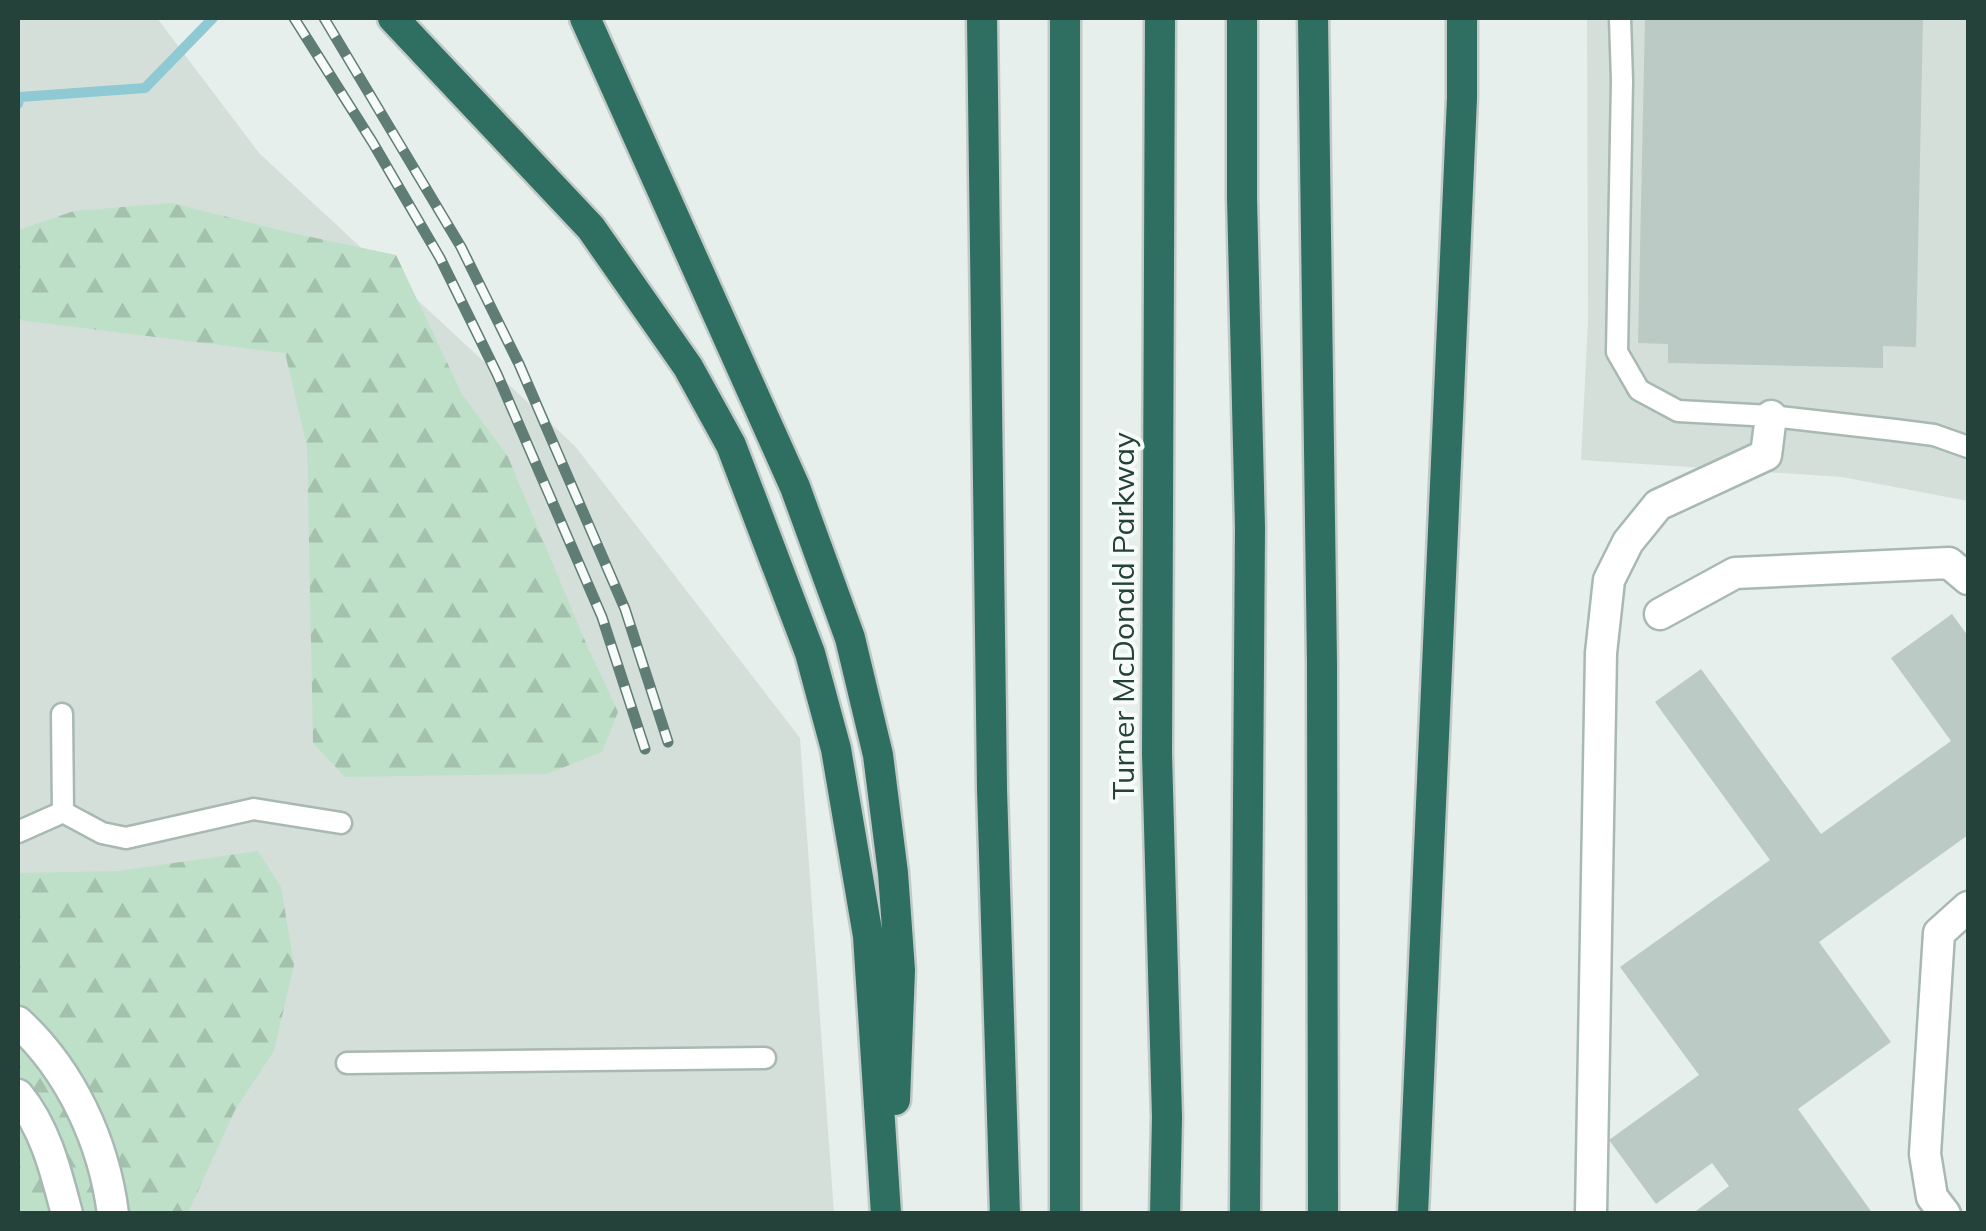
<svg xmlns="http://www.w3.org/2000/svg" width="1986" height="1231" font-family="Mulish,sans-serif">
<defs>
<pattern id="forest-firs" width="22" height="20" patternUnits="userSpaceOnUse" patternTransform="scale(2.5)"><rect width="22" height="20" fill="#bfe0c8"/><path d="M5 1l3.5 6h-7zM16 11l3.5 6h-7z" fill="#a4c1ad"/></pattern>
</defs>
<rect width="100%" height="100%" fill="#e6efeb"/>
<path fill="#d4dfda" d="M18 18H157L259 153 575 446 800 738 834 1213H18Z
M1587 18H1968V501L1842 477 1581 460 1588 321Z"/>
<path fill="url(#forest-firs)" d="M171 203 292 233 396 255 462 394 508 457 586 643 618 712 602 752 547 774 345 777 313 743 307 446 285 353 18 320V230L74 211Z
M258 851 281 887 294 965 274 1051 235 1110 188 1213H18V873L118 871Z"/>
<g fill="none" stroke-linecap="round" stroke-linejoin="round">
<path stroke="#8ec9d4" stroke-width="10" d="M18 104 20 97 145 88 213 18"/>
</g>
<path fill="#bbcac4" d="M1645 18H1923L1916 347 1883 346V368L1668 363V344L1638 343Z
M1952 614 1968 636V835L1819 942 1891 1042 1798 1109 1873 1214H1692L1729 1186 1712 1163 1656 1204 1609 1140 1699 1075 1620 967 1770 860 1655 702 1701 669 1821 834 1951 741 1891 658Z"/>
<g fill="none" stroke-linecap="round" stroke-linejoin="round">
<defs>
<path id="lane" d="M1620 18 1622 81 1617 352 1639 390 1678 411 1771 416 1895 430 1934 435 1968 447
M62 714 63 812
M18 832 63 812 102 833 126 838 254 809 341 823
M347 1063 765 1058"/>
<path id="street" d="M1660 614 1735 573 1949 563 1968 579
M18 1022C71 1071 104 1142 113 1214
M18 1095C46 1129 56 1172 67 1214
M1591 1214 1601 653 1609 580 1628 542 1658 505 1766 455 1771 416
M1945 1214 1932 1197 1925 1154 1939 933 1968 907"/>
<path id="highway" d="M393 18 591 228 688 367 731 445 810 653 836 749 868 936 886 1214
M585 18 795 487 850 638 878 755 893 873 900 970 895 1100
M982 18 992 789 1005 1214
M1160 18 1157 754 1167 1117 1165 1214
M1242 18V198L1250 528 1245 1214
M1313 18 1322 664 1323 1214
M1065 1214V18
M1413 1214 1462 98V18"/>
</defs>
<use href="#lane" stroke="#a8b8b2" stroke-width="25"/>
<use href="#street" stroke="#a8b8b2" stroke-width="35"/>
<use href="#highway" stroke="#c2cac8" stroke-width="35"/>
<use href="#lane" stroke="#fff" stroke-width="20"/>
<use href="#street" stroke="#fff" stroke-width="30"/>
<use href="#highway" stroke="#2f6f62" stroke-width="30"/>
<defs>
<path id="rail" d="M294 18 373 143 440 258 497 374 602 617 645 749
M324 18 461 247 519 364 625 609 668 742"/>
</defs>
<use href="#rail" stroke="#5f7d75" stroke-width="11"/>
<use href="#rail" stroke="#f7fbf9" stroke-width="8" stroke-dasharray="22" stroke-linecap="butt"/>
</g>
<g text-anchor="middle" stroke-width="8" stroke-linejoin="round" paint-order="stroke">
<g font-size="30" fill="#24423a" stroke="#f7fbf9">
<text transform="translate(1124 616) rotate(-90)" y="10">Turner McDonald Parkway</text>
</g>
</g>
<rect width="1986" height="1231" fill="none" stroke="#24423a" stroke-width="40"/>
</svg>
